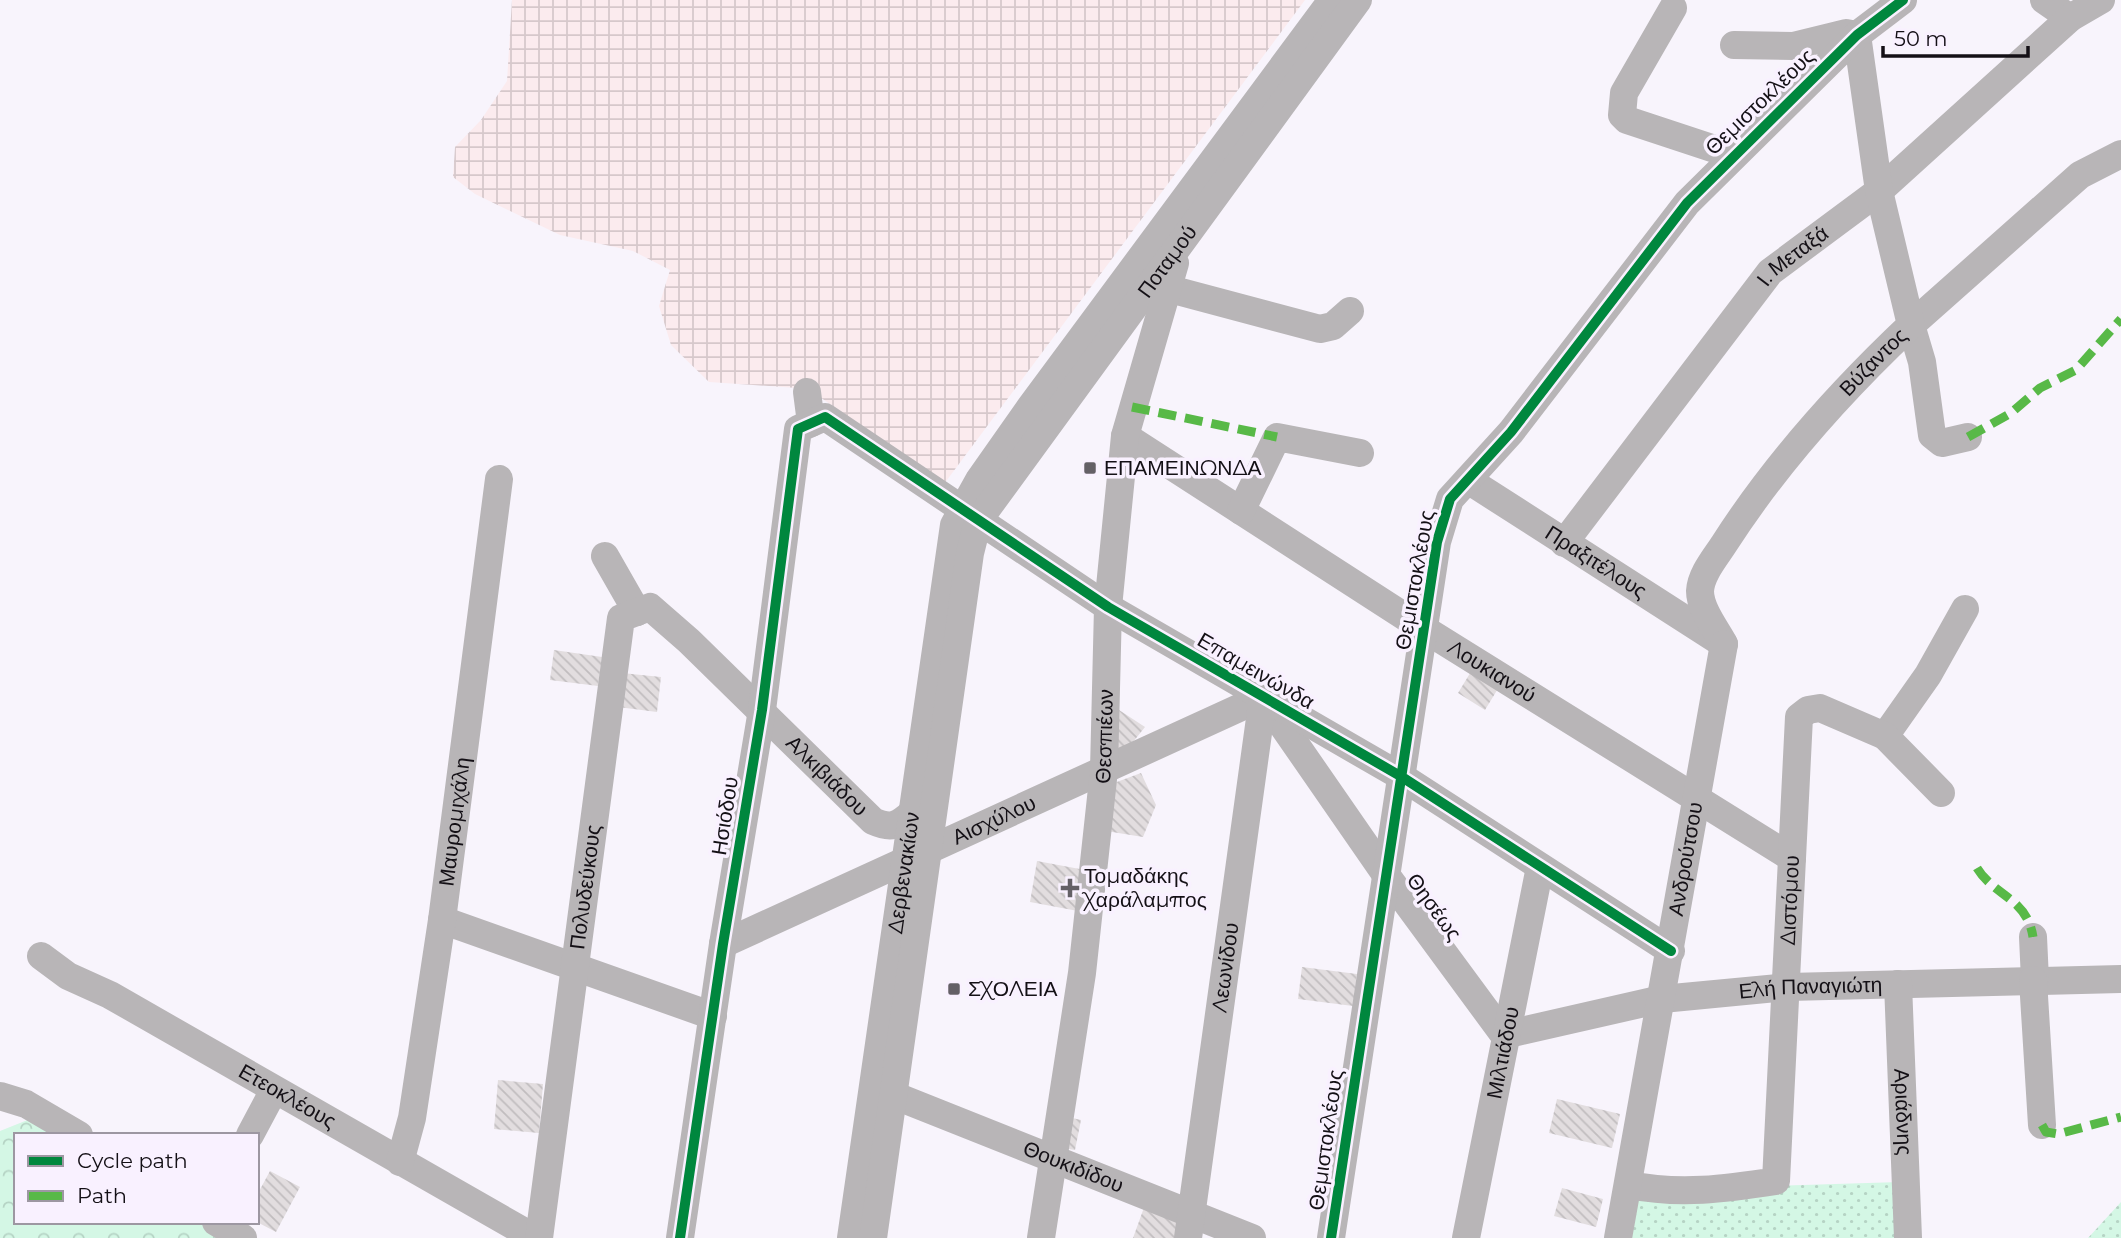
<svg xmlns="http://www.w3.org/2000/svg" width="2121" height="1238" font-family="Montserrat,sans-serif">
<defs>
<pattern id="industrial-grid" width="8" height="8" patternUnits="userSpaceOnUse" patternTransform="scale(1.75)"><rect width="8" height="8" fill="#fbebee"/><path d="M0 4h8M4 0v8" fill="none" stroke="#d6c8cb"/></pattern>
<pattern id="grass-dots" width="8" height="8" patternUnits="userSpaceOnUse" patternTransform="scale(1.75)"><rect width="8" height="8" fill="#d4f7e5"/><path d="M2 2h.1M6 6h.1" fill="none" stroke="#b5d3c4" stroke-width="1.8" stroke-linecap="round"/></pattern>
<pattern id="forest-crowns" width="20" height="18" patternUnits="userSpaceOnUse" patternTransform="scale(1.75)"><rect width="20" height="18" fill="#d4f7e5"/><path d="M2 6a3 3 0 1 1 6 0M12 15a3 3 0 1 1 6 0" fill="none" stroke="#b5d3c4"/></pattern>
<pattern id="building-back-hatch" width="6" height="6" patternUnits="userSpaceOnUse" patternTransform="scale(1.75)"><rect width="6" height="6" fill="#e2dddf"/><path d="M-1 5l2 2M0 0l6 6M5-1l2 2" fill="none" stroke="#c1bdbf"/></pattern>
</defs>
<rect width="100%" height="100%" fill="#f8f4fc"/>
<path fill="url(#industrial-grid)" d="M512 0H1305L944 484 817 395 797 388 709 382 671 345 659 306 670 270 633 251 560 235 475 194 453 177 455 147 481 120 507 81Z"/>
<path fill="url(#grass-dots)" d="M1900 1182 1902 1238H1630L1638 1190Z
M2121 1202V1238H2088Z"/>
<path fill="url(#forest-crowns)" d="M30 1119 71 1135H16V1222H199L224 1238H0V1131Z"/>
<path fill="url(#building-back-hatch)" d="M554 650 602 657 598 686 550 680Z
M1475 665 1502 682 1485 710 1458 693Z
M622 673 661 677 657 712 618 707Z
M1116 708 1145 727 1125 752 1112 746Z
M1141 773 1156 805 1143 837 1106 831 1114 783Z
M1037 861 1085 870 1078 911 1030 902Z
M1302 967 1357 974 1353 1006 1298 999Z
M498 1080 543 1084 539 1133 494 1129Z
M1557 1099 1620 1114 1612 1148 1549 1133Z
M1063 1116 1081 1120 1075 1150 1057 1147Z
M270 1171 300 1187 276 1232 257 1222V1195Z
M1562 1188 1603 1199 1596 1227 1554 1216Z
M1146 1202 1182 1215 1178 1238H1133Z"/>
<g fill="none" stroke-linecap="round" stroke-linejoin="round">
<g stroke="#b8b5b7" stroke-width="28">
<path d="M2044 0 2070 18"/>
<path d="M1673 8 1624 93 1622 115 1627 120 1733 155"/>
<path d="M1734 45 1793 46 1846 33 1857 35"/>
<path d="M1166 288 1320 329 1333 326 1350 311"/>
<path d="M807 392 811 423"/>
<path id="s1" d="M1125 436 1424 629 1792 858"/>
<path d="M1968 437 1942 443 1932 435 1922 362 1911 325 2080 175 2121 154"/>
<path id="s2" d="M1468 480 1722 643"/>
<path d="M1241 511 1277 437 1360 453"/>
<path id="s3" d="M1564 543 1770 272 1879 191 2070 18 2101 0"/>
<path d="M605 556 637 612"/>
<path id="s4" d="M1724 644C1716 629 1700 609 1700 591 1701 574 1715 558 1724 544 1776 463 1841 391 1911 325L1879 191 1857 35"/>
<path id="s5" d="M1267 703 1384 872 1504 1035 1662 999 1788 987 2121 979"/>
<path d="M1885 736 1928 675 1965 609"/>
<path d="M442 920 713 1016"/>
<path d="M2033 937 2035 980"/>
<path id="s6" d="M723 944 1263 697"/>
<path id="s7" d="M41 956 68 976 110 995 535 1238"/>
<path d="M2033 980 2042 1125"/>
<path id="s8" d="M1898 984 1908 1238"/>
<path id="s9" d="M893 1095 1252 1238"/>
<path d="M0 1096 26 1104 79 1135"/>
<path d="M250 1135 274 1090"/>
<path id="s10" d="M400 1162 412 1118 442 920 499 479"/>
<path id="s11" d="M1629 1185C1680 1195 1725 1189 1776 1181L1799 717 1808 710 1820 708 1885 736 1941 793"/>
<path d="M216 1222 243 1238"/>
<path id="s12" d="M539 1238 621 618 650 607 689 641 873 821C891 829 897 826 911 814"/>
<path d="M680 1238 723 944 762 710 798 429 825 417 1108 607 1402 777 1671 951"/>
<path id="s13" d="M851 1238 954 525 979 480 1031 406 1332 0"/>
<path id="s14" d="M873 1238 970 553 978 521 1358 0"/>
<path id="s15" d="M1041 1238 1082 973 1104 770 1108 607 1125 436 1175 263"/>
<path id="s16" d="M1188 1238 1263 697"/>
<path d="M1331 1238 1437 542 1450 499 1511 432 1687 203 1857 35 1903 0"/>
<path id="s17" d="M1466 1238 1540 867"/>
<path id="s18" d="M1618 1238 1724 644"/>
</g>
<path stroke="#58b947" stroke-width="9" stroke-dasharray="18 9" stroke-linecap="butt" d="M1132 407 1277 437
M1968 437 2011 413 2040 388 2076 370 2121 319
M1977 868C1994 896 2027 898 2033 937
M2042 1125 2046 1132 2058 1134 2121 1117"/>
<defs>
<path id="cycleway" d="M680 1238 723 944 762 710 798 429 825 417 1108 607 1402 777 1671 951
M1331 1238 1437 542 1450 499 1511 432 1687 203 1857 35 1903 0"/>
</defs>
<use href="#cycleway" stroke="#f9f1ff" stroke-width="15"/>
<use href="#cycleway" stroke="#00873e" stroke-width="10"/>
</g>
<g fill="#646066" stroke="#f9f1ff" stroke-width="2.5">
<rect x="1083" y="461" width="14" height="14" rx="3.5"/>
<path d="M1066.5 877.5h7v7h7v7h-7v7h-7v-7h-7v-7h7z"/>
<rect x="947" y="982" width="14" height="14" rx="3.5"/>
</g>
<g text-anchor="middle" stroke-width="7" stroke-linejoin="round" paint-order="stroke">
<g font-size="21" fill="#141016" stroke="#f9f1ff">
<text transform="translate(1760 102) rotate(-44)" y="7">Θεμιστοκλέους</text>
<text dy="7" stroke="none"><textPath href="#s3" startOffset="368">Ι. Μεταξά</textPath></text>
<text dy="7" stroke="none"><textPath href="#s14" startOffset="1046">Ποταμού</textPath></text>
<text dy="7" stroke="none"><textPath href="#s4" startOffset="348">Βύζαντος</textPath></text>
<text dy="7" stroke="none"><textPath href="#s2" startOffset="152">Πραξιτέλους</textPath></text>
<text transform="translate(1415 580) rotate(-80)" y="7">Θεμιστοκλέους</text>
<text transform="translate(1256 671) rotate(30)" y="7">Επαμεινώνδα</text>
<text dy="7" stroke="none"><textPath href="#s1" startOffset="436">Λουκιανού</textPath></text>
<text dy="7" stroke="none"><textPath href="#s15" startOffset="506">Θεσπιέων</textPath></text>
<text dy="7" stroke="none"><textPath href="#s12" startOffset="901">Αλκιβιάδου</textPath></text>
<text transform="translate(725 816) rotate(-81)" y="7">Ησιόδου</text>
<text dy="7" stroke="none"><textPath href="#s10" startOffset="345">Μαυρομιχάλη</textPath></text>
<text dy="7" stroke="none"><textPath href="#s6" startOffset="298">Αισχύλου</textPath></text>
<text dy="7" stroke="none"><textPath href="#s18" startOffset="385">Ανδρούτσου</textPath></text>
<text dy="7" stroke="none"><textPath href="#s13" startOffset="369">Δερβενακίων</textPath></text>
<text dy="7" stroke="none"><textPath href="#s12" startOffset="354">Πολυδεύκους</textPath></text>
<text dy="7" stroke="none"><textPath href="#s11" startOffset="429">Διστόμου</textPath></text>
<text transform="translate(1434 907) rotate(54)" y="7">Θησέως</text>
<text dy="7" stroke="none"><textPath href="#s16" startOffset="273">Λεωνίδου</textPath></text>
<text dy="7" stroke="none"><textPath href="#s5" startOffset="719">Ελή Παναγιώτη</textPath></text>
<text dy="7" stroke="none"><textPath href="#s17" startOffset="189">Μιλτιάδου</textPath></text>
<text dy="7" stroke="none"><textPath href="#s7" startOffset="284">Ετεοκλέους</textPath></text>
<text dy="7" stroke="none"><textPath href="#s8" startOffset="128">Αριάδνης</textPath></text>
<text transform="translate(1326 1140) rotate(-82)" y="7">Θεμιστοκλέους</text>
<text dy="7" stroke="none"><textPath href="#s9" startOffset="194">Θουκιδίδου</textPath></text>
</g>
<g font-size="21" fill="#141016" stroke="#f9f1ff" text-anchor="start">
<text x="1104" y="475">ΕΠΑΜΕΙΝΩΝΔΑ</text>
<text x="1084" y="883">Τομαδάκης<tspan x="1084" dy="24">Χαράλαμπος</tspan></text>
<text x="968" y="996">ΣΧΟΛΕΙΑ</text>
</g>
</g>
<rect x="14" y="1133" width="245" height="91" fill="#f9f1ff" stroke="#9d97a2" stroke-width="2"/>
<rect x="28" y="1156" width="35" height="10" fill="#00873e" stroke="#9d97a2" stroke-width="2"/>
<text x="77" y="1168" font-size="21" fill="#141016">Cycle path</text>
<rect x="28" y="1191" width="35" height="10" fill="#58b947" stroke="#9d97a2" stroke-width="2"/>
<text x="77" y="1203" font-size="21" fill="#141016">Path</text>
<path d="M1883 46v10h145v-10" fill="none" stroke="#141016" stroke-width="3.5"/>
<text x="1894" y="46" font-size="21" fill="#141016" stroke="#f9f1ff" stroke-width="5" paint-order="stroke">50 m</text>
</svg>
